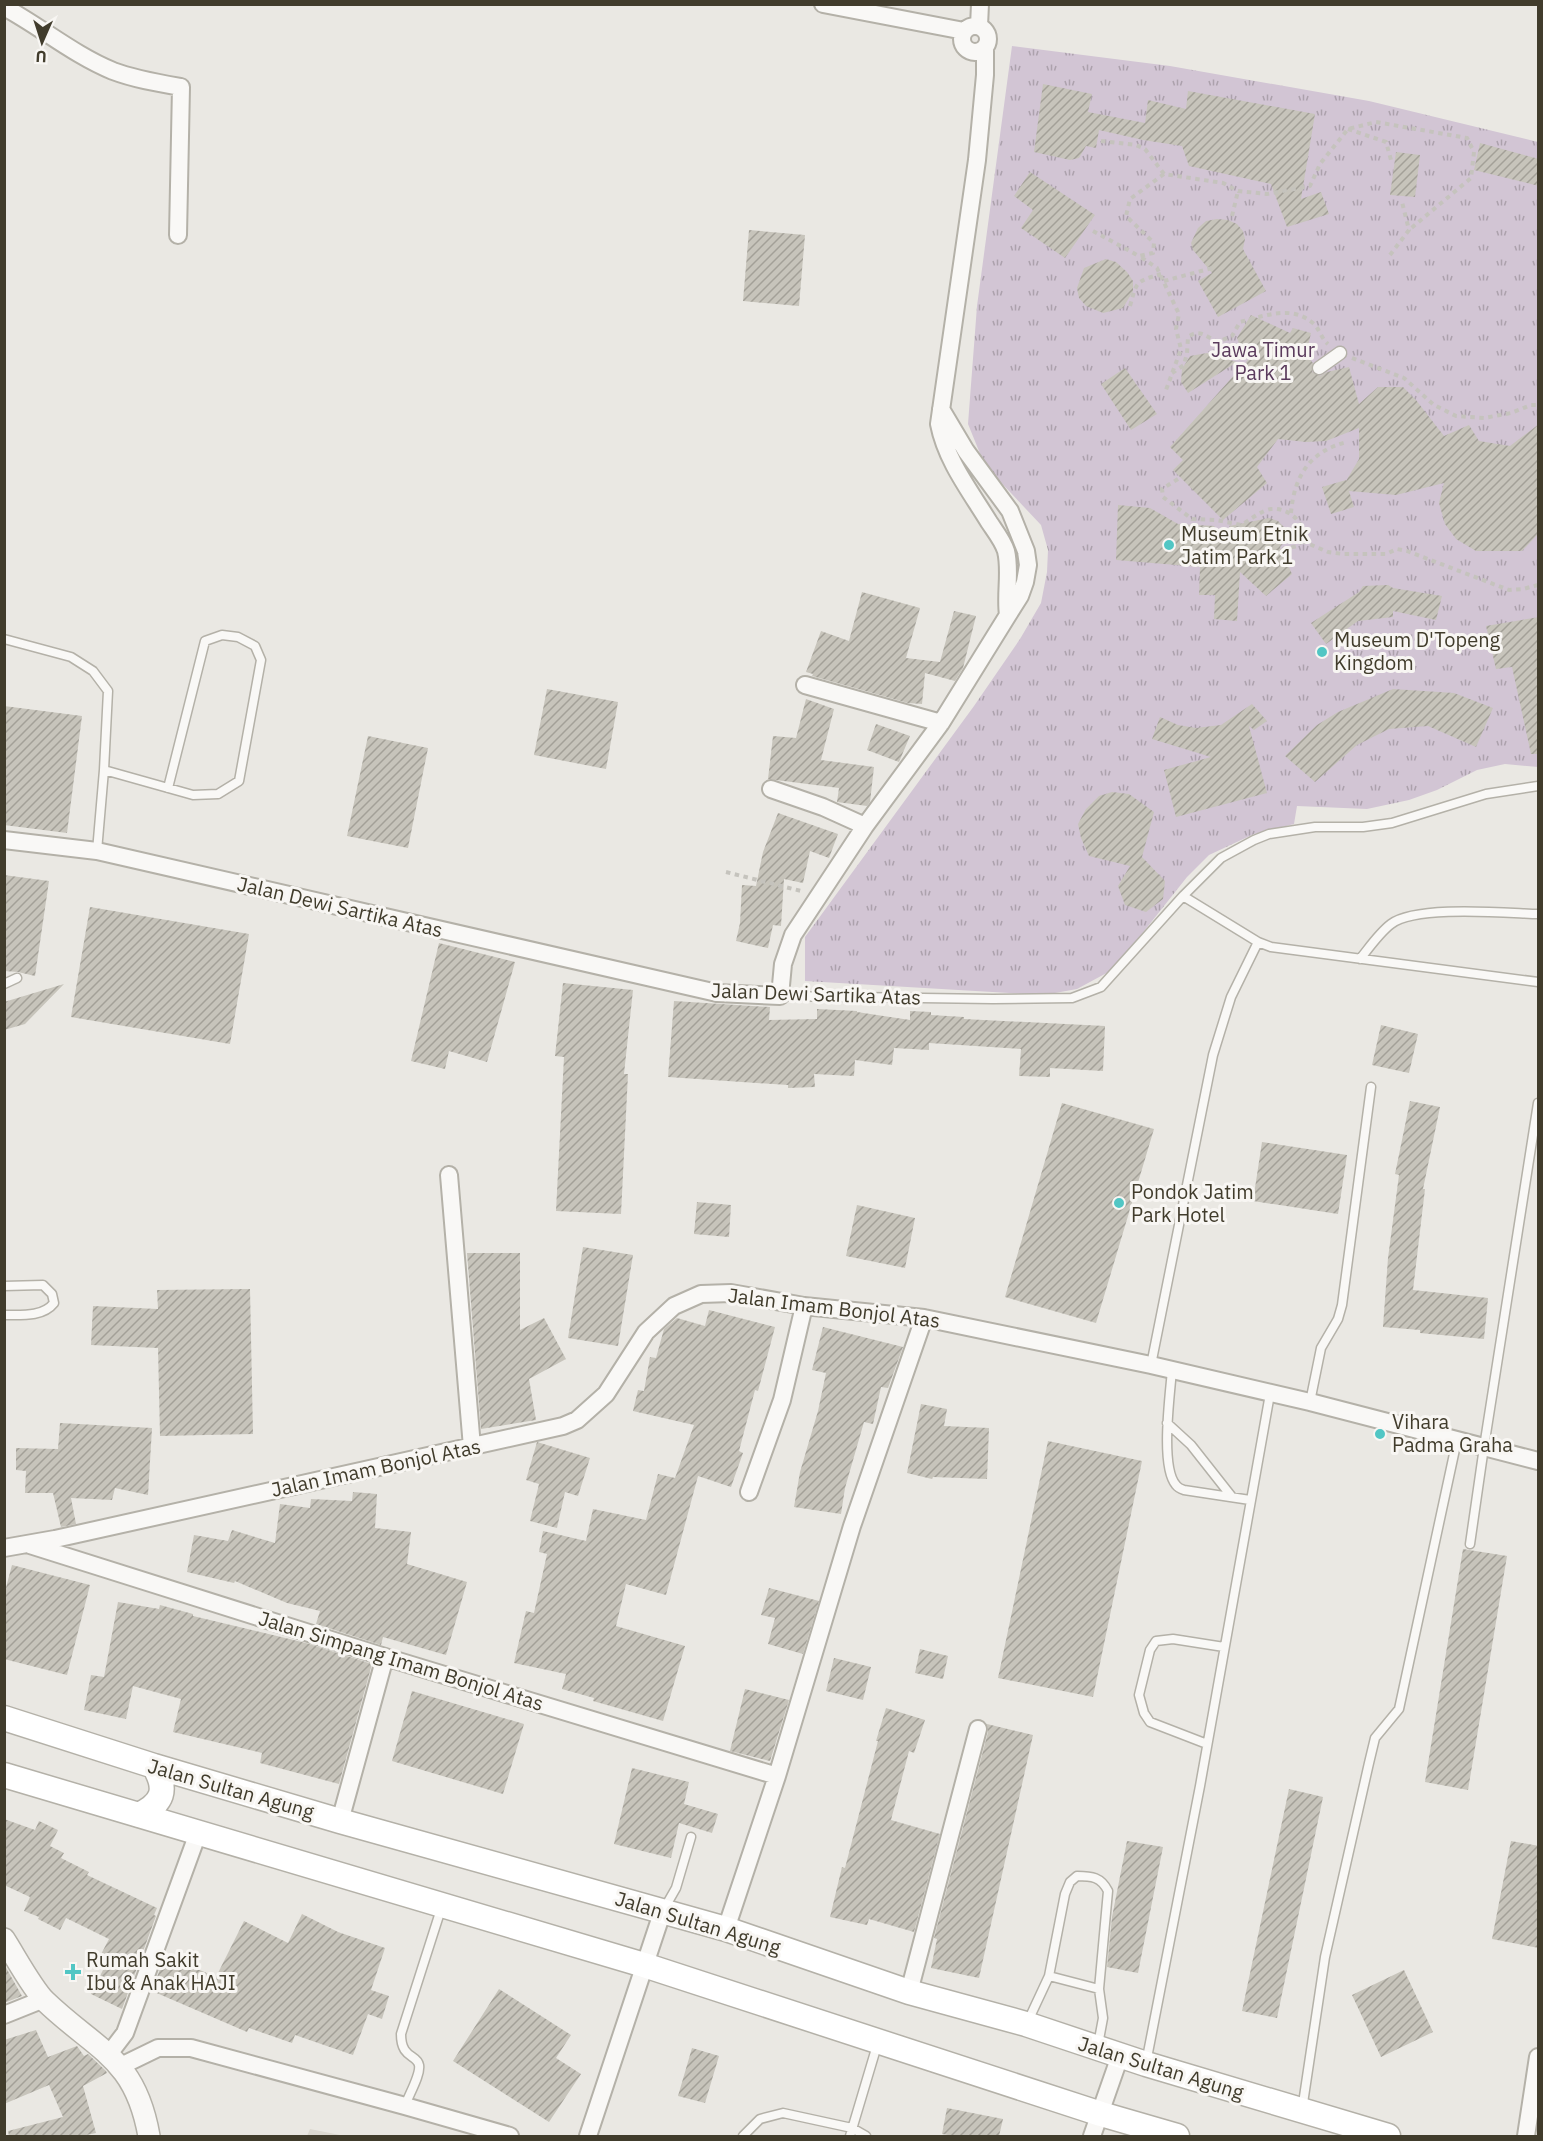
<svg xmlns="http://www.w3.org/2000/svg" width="1543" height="2141" font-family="'IBM Plex Sans',sans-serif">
<defs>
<pattern id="grass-tufts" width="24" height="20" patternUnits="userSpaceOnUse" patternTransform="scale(1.5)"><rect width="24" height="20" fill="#d2c5d4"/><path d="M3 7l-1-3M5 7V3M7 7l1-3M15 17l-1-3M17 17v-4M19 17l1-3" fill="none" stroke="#aca1ac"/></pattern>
<pattern id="building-hatch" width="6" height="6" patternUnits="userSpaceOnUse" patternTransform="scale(1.5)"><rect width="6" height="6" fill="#c7c4bb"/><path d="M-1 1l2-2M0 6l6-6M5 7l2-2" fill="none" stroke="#a3a098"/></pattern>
</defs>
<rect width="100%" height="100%" fill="#eae8e3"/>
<path fill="#dcd9d1" d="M310 2129 345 2136H307Z"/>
<path fill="url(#grass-tufts)" d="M1012 46 1170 66 1369 101 1538 142V767L1505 764 1477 770 1437 790 1409 800 1367 809 1297 806 1294 824 1254 834 1209 855 1187 877 1114 969 1077 989 1044 995 805 981V937L974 706 1020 639 1041 603 1047 572 1048 550 1041 525 994 475 981 456 968 424 977 306Z"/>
<path fill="url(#building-hatch)" d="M1043 84 1092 94 1088 112 1145 123 1148 100 1186 109 1188 91 1315 114 1301 199 1321 192 1329 214 1287 227 1271 184 1189 166 1182 146 1143 140 1099 130 1096 148 1086 146 1079 158 1070 160 1034 152Z
M1480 143 1539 159V186L1474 170Z
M1396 152 1420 155 1415 197 1390 195Z
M1030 172 1095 215 1065 258 1021 228 1033 210 1014 196Z
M1217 219 1228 220 1237 224 1243 231 1245 239 1243 249 1266 291 1218 317 1198 281 1212 273 1193 250 1191 243 1198 228 1206 221Z
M749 230 805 235 799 306 743 301Z
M1106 259 1116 262 1127 272 1133 281V291L1123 308 1103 313 1086 306 1079 298 1077 288 1084 268Z
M1251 315 1290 333 1293 328 1311 333 1306 355 1313 363 1312 372 1320 376 1327 372 1349 367 1359 404 1378 387H1403L1416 400 1444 436 1469 425 1479 441 1510 446 1539 424V533L1522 551H1476L1456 539 1445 524 1439 503 1444 483 1396 495 1349 491 1354 507 1331 514 1322 487 1346 480V481L1359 459V428L1326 441 1306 442 1278 439 1257 467 1267 483 1223 520 1173 470 1183 460 1170 447 1244 364 1247 365 1246 362 1254 354 1252 352 1244 357 1237 338Z
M1207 353 1237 362 1188 393 1181 382 1182 369 1190 356Z
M1125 368 1157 414 1131 430 1101 384Z
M1118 505 1150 508 1178 524 1215 526 1212 530 1230 528 1229 526 1269 518 1278 521 1285 528 1287 539 1280 547 1292 574 1266 596 1240 572 1237 621 1214 619 1215 595H1199L1200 567 1116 560Z
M1388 585 1393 588 1442 596 1436 620 1393 611V617L1358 621 1326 644 1311 623 1359 592 1363 586Z
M862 592 920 608 906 658 940 662 954 611 976 616 963 668 955 681 925 673 922 704 908 703 812 676 813 674 806 672 821 631 849 641Z
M1539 617V754H1531L1512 667 1496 669 1486 626Z
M547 689 618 702 606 769 534 755Z
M1393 689 1454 693 1493 708 1476 747 1428 726 1389 729 1357 745 1315 782 1285 756 1317 725 1338 712Z
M806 699 834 709 821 760 874 767 870 802 867 806 837 802 839 788 768 779 773 736 796 738Z
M1252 704 1267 721 1254 730 1249 726 1267 793 1176 817 1164 770 1211 757 1152 739 1160 717 1178 725 1196 728 1221 725Z
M4 706 82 716 67 833 4 825Z
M876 724 910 736 899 762 867 750Z
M368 736 428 748 408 848 347 836Z
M1112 792 1129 794 1154 812 1142 857 1165 881 1163 899 1146 912 1125 905 1118 886 1130 866 1089 856 1081 838 1078 824 1086 809 1099 796Z
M778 813 838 834 829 858 810 851 803 883 784 879 781 926 773 925 768 948 736 941 740 923 742 885 756 886 763 852Z
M4 875 49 881 35 976 18 972 4 971Z
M90 907 249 934 230 1044 71 1017Z
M439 943 515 962 487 1062 449 1051 445 1069 411 1061Z
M563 983 633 990 624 1074H628L621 1214 556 1211 564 1057 555 1056Z
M64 984 25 1024 4 1030V1002Z
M674 1001 770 1007 769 1020 817 1019V1009L857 1011V1012L910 1020V1011L931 1012V1015L964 1017V1019L1105 1026 1103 1071 1050 1068V1077L1019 1076 1021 1049 929 1043V1050L894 1048 892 1065 855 1060 854 1076 814 1074 815 1087 788 1088V1085L668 1077Z
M1381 1025 1418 1034 1409 1073 1372 1065Z
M1410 1101 1440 1107 1423 1189H1425L1413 1290 1488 1298 1484 1339 1420 1333V1330L1383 1327 1388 1258 1399 1175 1395 1174Z
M1062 1103 1154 1129 1096 1323 1005 1297Z
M1262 1142 1347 1155 1338 1214 1253 1201Z
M697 1202 731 1205 729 1237 694 1234Z
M857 1205 915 1218 905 1268 846 1256Z
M583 1247 633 1255 618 1346 568 1338Z
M467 1253H520V1330L544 1318 566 1359 529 1379 536 1420 481 1429Z
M250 1289 253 1434 160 1436 158 1348 91 1345 93 1306 158 1309 157 1290Z
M709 1310 775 1327 758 1391 755 1390 739 1451 743 1453 731 1487 698 1476 666 1595 626 1584 616 1626 685 1646 663 1721 593 1701 594 1698 562 1689 566 1674 514 1663 526 1611 534 1613 547 1554 539 1552 543 1531 586 1541 593 1509 646 1520 658 1474 675 1478 694 1425 633 1411 638 1390 644 1391 650 1357 656 1358 664 1329 677 1318 705 1326Z
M823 1327 903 1347 888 1388 881 1387 873 1424 864 1422 845 1488 841 1514 794 1507 800 1472 818 1411 826 1373 812 1370Z
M921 1404 947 1409 944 1426 989 1428 987 1479 933 1477 932 1479 907 1473Z
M60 1423 152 1428 148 1495 115 1488 112 1500 71 1498 76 1524 61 1527 53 1493H25L26 1471 16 1470V1448L58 1449Z
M1048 1441 1142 1461 1093 1697 998 1678Z
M537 1442 590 1458 578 1496 565 1492 557 1528 530 1521 539 1484 526 1480Z
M353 1492 377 1494 375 1528 411 1532 407 1564 467 1582 446 1655 383 1637 381 1645 316 1624 320 1611 287 1603 235 1581 234 1583 187 1572 194 1535 228 1541 232 1530 275 1543 280 1504 310 1508 311 1499 352 1501Z
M1463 1549 1507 1556 1468 1790 1425 1782Z
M12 1565 90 1585 67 1675 4 1659V1595Z
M769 1588 819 1601 803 1654 768 1644 775 1618 761 1615Z
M118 1602 159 1609 160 1605 193 1614V1616L306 1643 372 1664 339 1784 260 1763 262 1753 173 1732 181 1699 133 1686 126 1719 84 1710 91 1675 104 1677Z
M920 1649 948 1656 943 1679 915 1673Z
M834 1658 871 1667 863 1700 826 1691Z
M745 1689 789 1700 770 1761 730 1751Z
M412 1691 524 1724 503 1794 392 1761Z
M886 1708 925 1720 914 1753 909 1751 891 1820 940 1834 914 1932 869 1919 867 1925 830 1917 842 1867 845 1868 878 1741H876Z
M987 1724 1033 1735 979 1978 931 1968 937 1939 934 1938 988 1732Z
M632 1768 689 1782 684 1804 718 1814 712 1833 679 1823 671 1858 614 1844Z
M1289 1789 1323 1797 1277 2018 1242 2011Z
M4 1819 35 1830 39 1821 58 1830 50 1846 64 1853 61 1858 89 1872 87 1875 157 1908 154 1915 156 1916 122 2009 91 1994 106 1964 98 1960 109 1939 66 1918 60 1930 38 1919 39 1917 24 1911 30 1897 4 1885Z
M1127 1841 1163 1847 1138 1973 1107 1967 1112 1917Z
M1511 1841 1539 1846V1948L1492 1939Z
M302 1914 338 1932 385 1948 371 1990 389 1996 382 2019 368 2014 353 2055 295 2035 292 2043 249 2028 247 2032 152 1991 165 1955 216 1977 244 1921 288 1943Z
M4 1964 22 1996 4 2003Z
M1404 1970 1433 2032 1381 2057 1352 1995Z
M499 1989 571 2035 556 2058 581 2074 549 2122 453 2061Z
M36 2030 48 2057 77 2046 84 2056 88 2054 106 2071 107 2073 83 2086 96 2133 82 2136H9L8 2131 63 2117 49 2085 4 2104V2040Z
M692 2048 719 2056 705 2103 678 2096Z
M947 2108 1003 2119 999 2136H954L942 2134Z"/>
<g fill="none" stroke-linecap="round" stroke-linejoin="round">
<defs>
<path id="service" d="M4 639 71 657 93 671 108 691 104 770 97 851
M104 770 193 795 218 794 239 781 261 660 255 646 238 637 222 635 205 641 168 788
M1183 896 1258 942
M1360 959C1369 948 1379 933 1391 924 1416 905 1505 913 1538 914
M4 984 17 978
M780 996 993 999 1072 998 1101 987 1183 896 1221 858 1254 840 1269 834 1315 827H1363L1392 823 1486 794 1538 786
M4 1286 43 1285 52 1294 54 1303C43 1317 22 1315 4 1315
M1151 1365 1213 1055 1231 997 1258 942 1271 947 1538 982
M1172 1370C1170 1395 1160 1467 1176 1485 1178 1488 1181 1489 1184 1490L1250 1500
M1310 1402 1321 1348 1338 1319 1342 1305 1371 1087
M1167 1423 1191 1445 1232 1497
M1470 1544 1484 1447 1538 1103
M1207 1744 1150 1722 1144 1713 1139 1695 1150 1650 1156 1641 1173 1639 1224 1647
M664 1909 676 1888 691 1837
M1049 1976 1099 1989 1103 2018 1098 2045
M1028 2021 1049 1976 1065 1894 1070 1882 1077 1876C1092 1876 1101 1877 1108 1891L1099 1989
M1146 2063 1200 1786 1270 1394
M405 2106C408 2096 421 2075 419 2065 417 2054 401 2059 401 2034L442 1906
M1302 2110 1325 1957 1369 1763 1375 1738 1399 1709 1457 1440
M743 2136 760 2119 783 2113 852 2128 866 2136
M850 2136 878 2042"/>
<path id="pedestrian" d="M1319 368 1340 353"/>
<path id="minor" d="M823 4 964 31
M4 7C41 27 74 55 113 71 134 79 158 83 181 87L178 235
M979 26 980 4
M962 39a13 13 0 1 1 26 0a13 13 0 1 1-26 0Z
M985 47V75L977 160 939 424C946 460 970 491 989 522 995 531 1003 541 1006 551 1011 571 1005 594 1008 615
M805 685 941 723
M771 789 823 807 865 826
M4 840 97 851 717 993 780 996 783 964 793 935 865 826 941 723 1008 615 1020 596 1025 582 1028 565 1026 551 1010 511 966 451 941 409
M449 1175 472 1447
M749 1492 782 1400 804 1306
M30 1545 385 1657 777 1776
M4 1548 55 1539 563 1426 577 1420 606 1394 646 1332 674 1306 701 1294 731 1293 804 1306 924 1318 1151 1365 1310 1402 1538 1461
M340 1821 385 1657
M726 1929 777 1776 852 1526 924 1318
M909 1992 978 1729
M4 2015 44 1999
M109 2054 125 2033 198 1833
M121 2066 158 2048H191L405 2106 510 2136
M588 2136 663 1910
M1092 2136 1120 2056
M1526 2136 1538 2057"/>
<path id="tertiary" d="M4 1939C15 1956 32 1988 45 2001 97 2051 135 2057 149 2136"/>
<path id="secondary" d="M4 1718 154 1766 340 1821 726 1929 909 1992 1026 2024 1146 2064 1388 2136
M4 1775 644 1965 1101 2114 1177 2136
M139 1815C163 1803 168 1790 154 1766"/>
</defs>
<use href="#service" stroke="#b4b1a8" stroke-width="11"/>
<use href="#pedestrian" stroke="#b4b1a8" stroke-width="15"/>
<use href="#minor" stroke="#b4b1a8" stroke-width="20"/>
<use href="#tertiary" stroke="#b4b1a8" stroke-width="24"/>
<use href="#secondary" stroke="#b4b1a8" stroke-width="27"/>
<path stroke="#c5c3bd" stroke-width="4" stroke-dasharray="4.5 4.5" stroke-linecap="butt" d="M1348 129 1386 142 1391 160
M1101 141 1136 145 1145 149 1164 174 1223 183 1238 191 1267 194 1310 186 1320 164 1348 129 1376 122 1467 138 1474 152 1471 178 1409 230
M1164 174 1130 199 1126 216 1154 243 1153 253 1139 256 1157 268 1179 314 1176 329 1181 349 1166 390
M1232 216 1238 191
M1093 231 1139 256
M1390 255 1409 230 1402 202
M1164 281 1216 267
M1130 306C1137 281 1135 282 1161 274
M1352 358 1404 378 1434 405 1456 416 1484 418 1511 413 1531 405H1538
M1172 373 1184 365 1187 353 1188 337C1200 328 1206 337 1218 342L1232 336 1240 322C1265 316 1292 304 1314 324 1320 330 1321 338 1328 344
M1178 479 1162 489 1163 497 1192 519 1216 520 1241 525C1250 520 1262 510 1271 509 1291 507 1312 528 1298 546L1282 549
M1291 513C1294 476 1310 451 1347 442
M1302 541 1328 552 1343 554H1386L1397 549 1407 551 1509 590 1523 589 1538 585
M726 872 801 891"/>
<use href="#service" stroke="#f9f8f6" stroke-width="8"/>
<use href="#pedestrian" stroke="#f9f8f6" stroke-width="12"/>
<use href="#minor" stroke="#f9f8f6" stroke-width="16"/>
<use href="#tertiary" stroke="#f9f8f6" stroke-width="21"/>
<use href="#secondary" stroke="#fff" stroke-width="24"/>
</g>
<g fill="#51c6c4" stroke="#f8f6f3" stroke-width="2">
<circle cx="1169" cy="545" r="6"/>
<circle cx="1322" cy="652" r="6"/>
<circle cx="1119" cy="1203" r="6"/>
<circle cx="1380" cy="1434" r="6"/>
<path d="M70 1963h6v6h6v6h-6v6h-6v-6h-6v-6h6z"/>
</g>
<g text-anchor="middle" stroke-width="6" stroke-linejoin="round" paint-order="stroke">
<g font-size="20" fill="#5a3a5c" stroke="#f8f6f3">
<text x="1263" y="357">Jawa Timur<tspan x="1263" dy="23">Park 1</tspan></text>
</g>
<g font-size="20" fill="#413c2c" stroke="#f8f6f3" text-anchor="start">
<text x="1181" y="541">Museum Etnik<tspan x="1181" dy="23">Jatim Park 1</tspan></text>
<text x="1334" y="647">Museum D'Topeng<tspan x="1334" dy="23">Kingdom</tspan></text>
<text x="1131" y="1199">Pondok Jatim<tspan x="1131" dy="23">Park Hotel</tspan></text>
<text x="1392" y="1429">Vihara<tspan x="1392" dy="23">Padma Graha</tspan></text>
<text x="86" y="1967">Rumah Sakit<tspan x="86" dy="23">Ibu &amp; Anak HAJI</tspan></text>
</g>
<g font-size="20" fill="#413c2c" stroke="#f8f6f3">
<text transform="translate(340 907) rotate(13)" y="7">Jalan Dewi Sartika Atas</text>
<text transform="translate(816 994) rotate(2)" y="7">Jalan Dewi Sartika Atas</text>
<text transform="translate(834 1308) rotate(7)" y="7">Jalan Imam Bonjol Atas</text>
<text transform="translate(376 1468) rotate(-12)" y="7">Jalan Imam Bonjol Atas</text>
<text transform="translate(401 1661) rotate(17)" y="7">Jalan Simpang Imam Bonjol Atas</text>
<text transform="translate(231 1789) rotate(16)" y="7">Jalan Sultan Agung</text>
<text transform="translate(698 1923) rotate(17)" y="7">Jalan Sultan Agung</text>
<text transform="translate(1161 2068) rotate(17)" y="7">Jalan Sultan Agung</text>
</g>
</g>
<rect width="1543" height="2141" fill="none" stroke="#413c2c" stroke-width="12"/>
<g transform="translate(42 42) rotate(183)" stroke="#f8f6f3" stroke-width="4.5" paint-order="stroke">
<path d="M0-4.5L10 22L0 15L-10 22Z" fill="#413c2c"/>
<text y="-9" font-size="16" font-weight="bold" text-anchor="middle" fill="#413c2c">U</text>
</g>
</svg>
